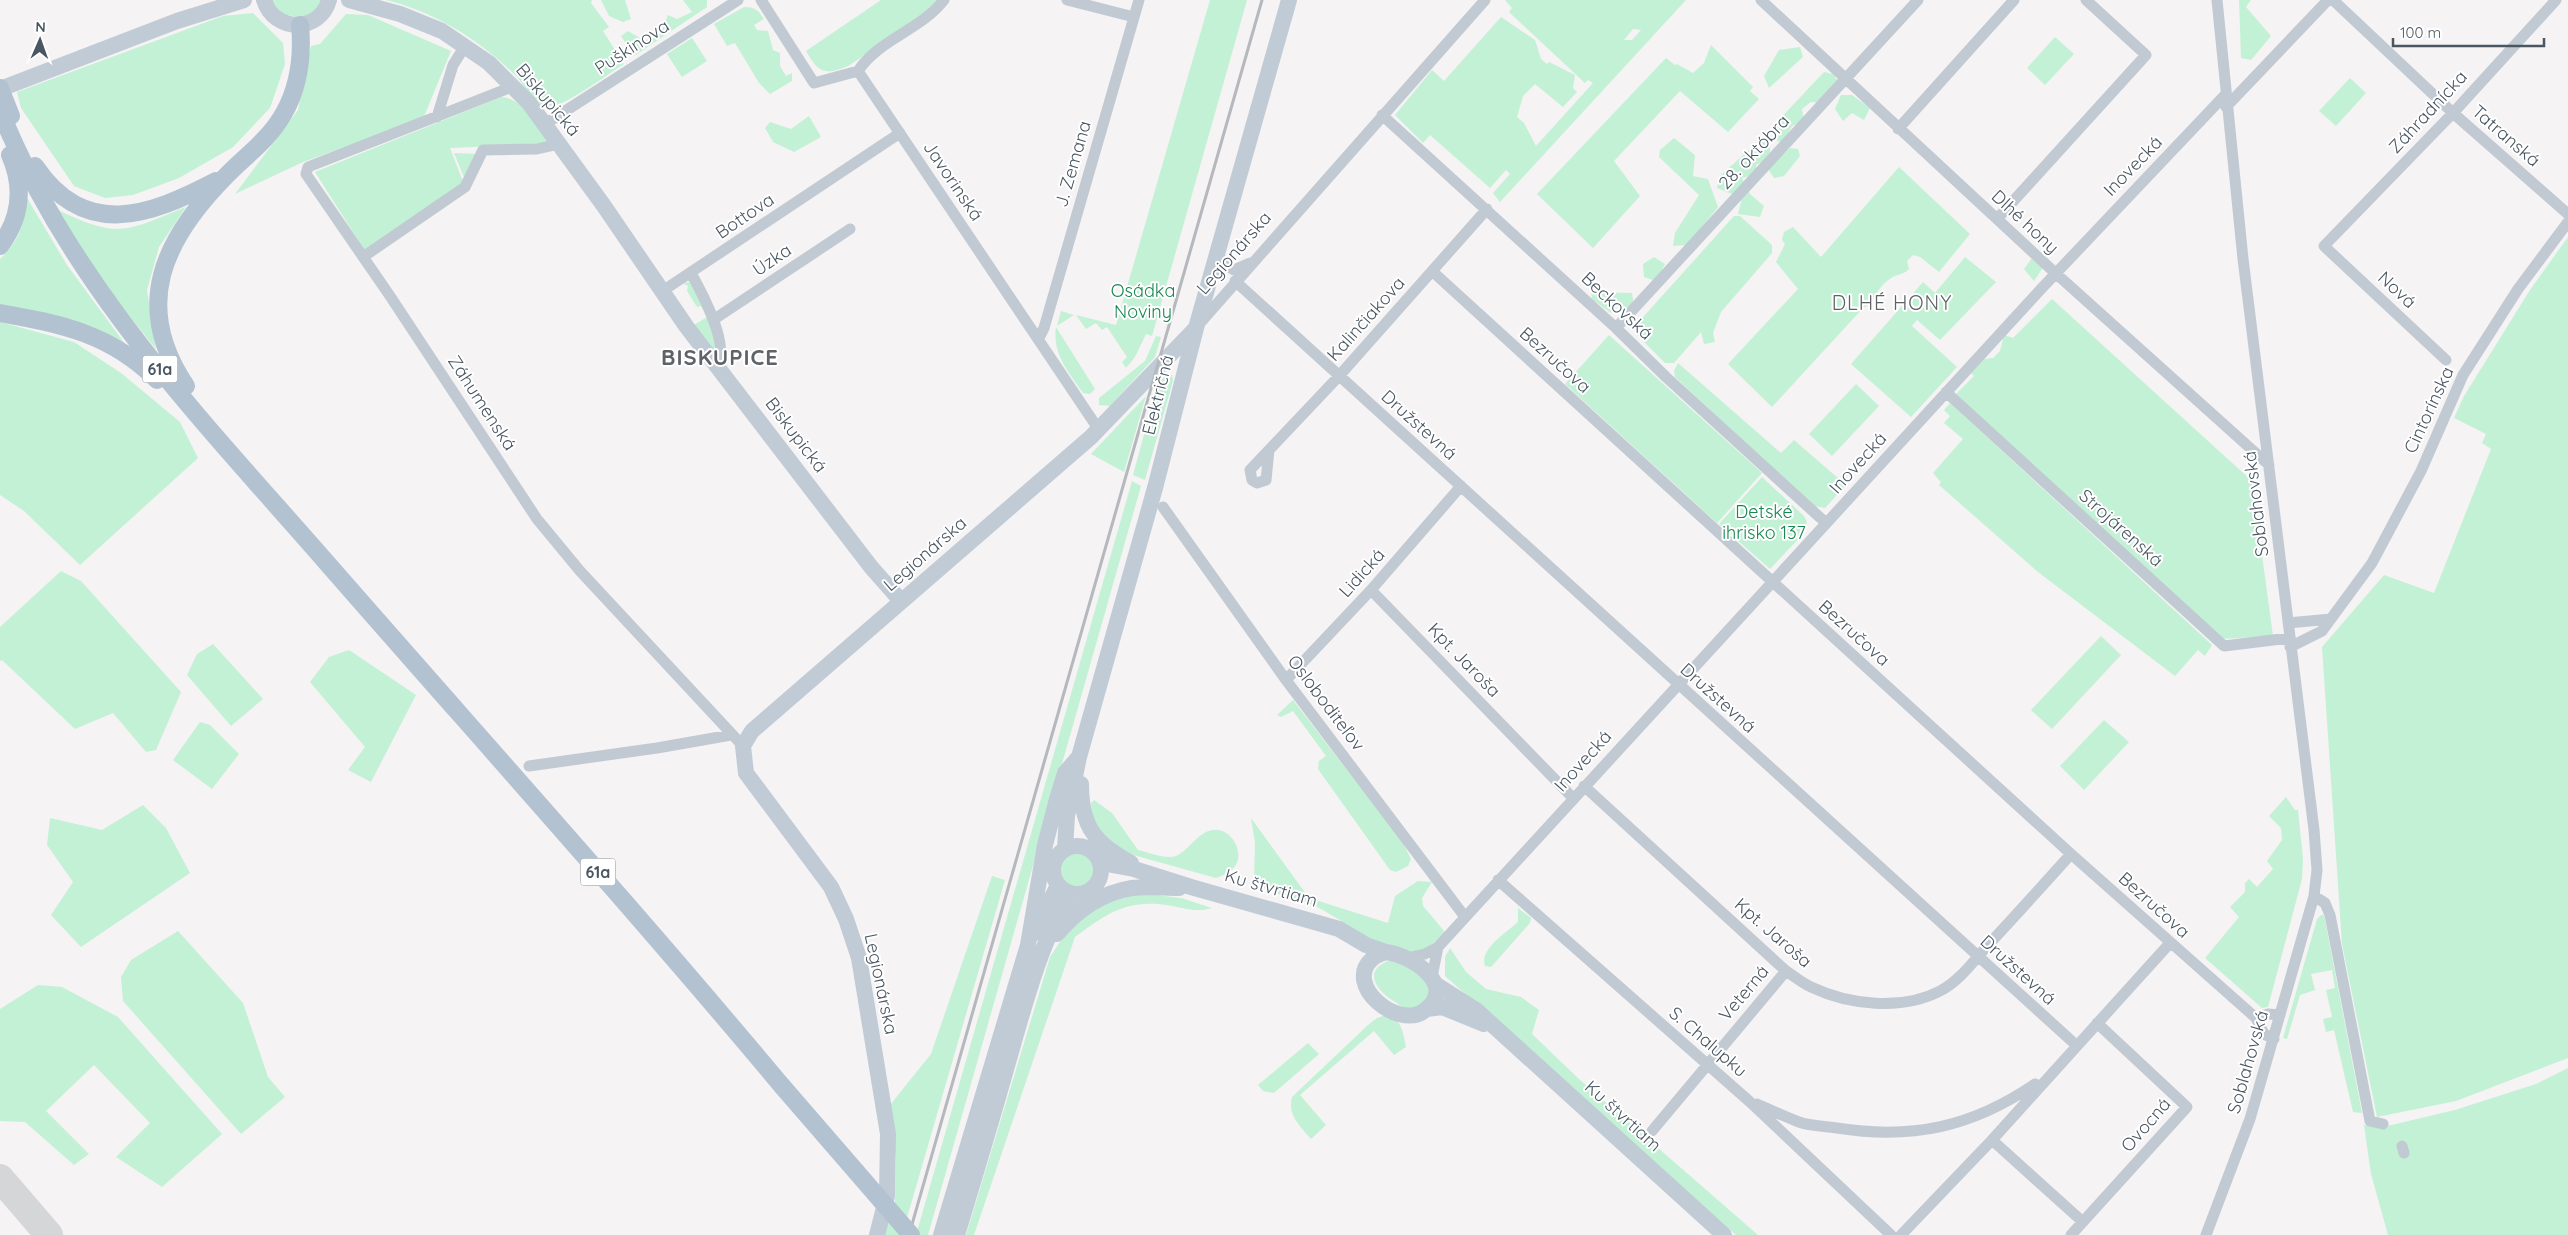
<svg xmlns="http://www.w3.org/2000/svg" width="2568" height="1235" font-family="Quicksand,sans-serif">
<rect width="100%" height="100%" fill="#f5f3f3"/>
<path fill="#c3f1d5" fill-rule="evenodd" d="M271 0H322L318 9 303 18 282 14Z
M386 0H592L591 3 609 27 603 31 624 64C611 72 561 109 548 107 531 105 526 85 514 74 478 39 435 12 386 0Z
M601 0H625L631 19 623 22 609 16Z
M683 0H707V7L634 56 621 36 628 31 645 41 661 33 668 15 677 19 692 12Z
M881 0H942L937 8 848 66C824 76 818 72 806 51Z
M1210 0H1247L1152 336 1146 334 1135 357 1126 368 1122 362 1127 357 1107 327 1102 330 1096 323 1086 329 1076 315 1116 325Z
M1505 0H1686L1500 202 1493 193 1510 174 1506 170 1490 188 1430 135 1423 143 1395 115 1432 70 1444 81 1501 17 1535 40 1541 59 1547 64 1549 62 1575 75 1573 88 1577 92 1563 107 1535 84 1523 96 1517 117 1524 123 1536 146 1593 83 1588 80 1585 83 1509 12 1512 8ZM1633 29 1641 30 1632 40H1624Z
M2239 0H2251L2246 7 2271 36 2251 60 2241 58Z
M744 7C755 7 758 10 764 19L754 25 757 30 768 31 773 50 780 53V66L786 76 792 73V81L770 94 759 83 735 43 727 46 714 24Z
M253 13 283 43 285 64 270 108 233 147 179 178 133 195 105 198 74 186 21 108 17 92 223 16Z
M346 14 368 15 451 51 423 119 303 162 235 194 298 110 311 46 320 44Z
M2055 37 2074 54 2045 85 2027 68Z
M692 38 707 61 682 77 667 54Z
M1711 45 1753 87 1750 91 1759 99 1728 132 1680 91 1614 161 1640 196 1593 248 1537 194 1666 58 1675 65 1677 64 1693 73 1704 63Z
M1800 47 1803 57 1769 88 1764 76 1779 50Z
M1824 72 1833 74 1839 83 1820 103 1811 102 1802 109 1804 121 1792 126 1783 143 1773 139 1774 125Z
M2350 78 2366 93 2336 126 2319 111Z
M1841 95H1852L1870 108 1864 120 1852 113 1843 121 1835 109Z
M501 97C523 98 538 127 550 144L450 148 464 184 365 251 315 172Z
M809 116 821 137 794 152 773 142 765 128 770 122 791 129Z
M1674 138 1695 155 1693 176 1708 179 1718 207 1702 227 1699 244 1673 246 1675 233 1699 195 1659 157 1660 150Z
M1761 139 1770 144V158L1756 165V174L1742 178 1750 194 1764 206 1760 217 1738 214 1742 198 1717 188 1720 176Z
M1790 148 1798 149 1800 156 1784 176 1774 178 1768 169Z
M454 153 478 154 466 182Z
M1899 167 1970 234 1939 272 1920 257 1913 255 1907 261 1909 269C1903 275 1897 274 1891 278 1883 283 1873 296 1871 305L1864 307 1772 407 1728 364 1798 289 1776 262 1785 244 1782 240 1784 232 1793 227 1821 257Z
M27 198 67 265 125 344 78 322 0 306V259C20 240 24 224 27 198Z
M186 207 159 247 147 290 156 349 113 296 54 208C73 217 94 228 116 229 139 229 164 215 186 207Z
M1734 216H1740L1772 245V253L1721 312 1713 333 1715 342 1704 344 1701 332 1674 363H1665L1635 333 1636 325Z
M2568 237V1058L2456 1101 2377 1117 2342 944 2322 647 2384 575 2434 593 2491 449 2482 443 2486 434 2454 418 2464 396 2530 290Z
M2034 255 2044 266 2034 281 2024 269Z
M1654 257 1665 264 1656 281 1644 277 1643 264Z
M1965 257 1996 282 1940 340 1917 320 1912 326 1957 367 1911 417 1851 364 1923 282 1935 293Z
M690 282 710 316 720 357 694 325 707 317 701 306 697 307 687 291 688 286 682 283Z
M1591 292 1632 293 1635 312 1617 306 1611 313 1592 299Z
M2052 299 2252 481 2273 636 2221 639 1955 395 1974 376 1971 373 1984 359 1993 358 2000 351 2004 335 2013 338Z
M1061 311 1074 315 1057 326Z
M0 322 74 342 121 373 180 422 198 458 80 565 24 511 0 495Z
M1056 327 1095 389 1090 394 1083 393C1069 372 1052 354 1056 327Z
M1609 335 1762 473 1717 523 1565 384Z
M1156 336 1161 337 1155 357 1110 406 1099 405V398L1145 361Z
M1678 363 1781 453 1794 440 1846 485 1825 508 1813 506 1675 377 1674 371Z
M1167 374 1172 375 1173 381 1145 480 1133 475 1158 383Z
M1856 384 1879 406 1832 456 1809 434Z
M1146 396 1124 472 1091 454Z
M1950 403 2212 645 2205 656 2198 650 2175 676 2038 572 1939 485 1941 482 1933 473 1963 439 1944 423 1950 416 1944 410Z
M1762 477 1804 516 1807 522 1803 534 1770 569 1719 524Z
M1132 481 1141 486 928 1235H916Z
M61 571 81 581 181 692 156 750 146 752 113 713 75 729 2 660 0 661V627Z
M2101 636 2121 655 2052 729 2031 710Z
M213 644 263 699 231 726 187 675 197 654Z
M349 650 416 695 371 782 348 770 365 747 310 682 329 657Z
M1293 700 1403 843 1411 859 1408 866 1396 872 1390 870 1318 769 1319 761 1326 756 1293 711 1281 717 1277 715Z
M2104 720 2129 742 2084 790 2060 766Z
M200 722 210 725 239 754 212 789 173 760Z
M2286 797 2295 810H2298L2303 859 2302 879 2268 1007 2262 1008 2205 958 2239 917 2230 907 2245 892V883L2249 879 2257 887 2273 869 2267 861 2282 840 2281 828 2269 816Z
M1094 800 1112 813 1138 850C1148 852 1166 860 1176 856 1191 850 1199 828 1218 830 1234 832 1244 854 1235 866 1230 873 1224 875 1216 878L1126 853 1099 830 1092 816 1091 803Z
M143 805 166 828 190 873 81 947 51 915 73 882 47 845 50 818 102 830Z
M1251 818 1309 898 1388 923 1395 896 1418 881 1432 882 1422 898 1423 906 1445 932C1436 942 1427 950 1413 953 1390 956 1342 920 1321 909 1298 897 1275 898 1254 881L1255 843Z
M1059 870a18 18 0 1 1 36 0a18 18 0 1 1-36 0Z
M992 876 1005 880 902 1235H884L895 1202 896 1158 890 1105 931 1054Z
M1139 893 1181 898 1212 908C1194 913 1185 908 1167 905 1126 899 1106 914 1075 937L974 1235H966L1050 957 1069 928 1090 909Z
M1518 908 1531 918 1530 923 1491 967 1485 966C1479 949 1507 932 1518 922Z
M2321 915H2324L2362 1113 2353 1112 2334 1030 2326 1032 2323 1019 2332 1017 2326 990 2335 988 2332 970 2311 974 2315 990 2300 995 2287 1039 2283 1038 2317 919Z
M178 931 243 1003 268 1077 285 1097 241 1134 123 1001 121 977 131 960Z
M1450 948 1466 972 1486 989 1521 997 1539 1010 1532 1034 1580 1080 1758 1235H1736L1445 976V957Z
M1391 960 1400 962 1426 980 1429 994 1422 1006C1417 1007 1411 1008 1406 1008 1401 1007 1396 1002 1392 1000 1374 988 1363 969 1391 960Z
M38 985 62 987 118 1017 222 1134 162 1187 116 1157 150 1123 94 1065 46 1111 89 1154 74 1165 25 1122 0 1121V1009Z
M1386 1015C1402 1019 1403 1032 1406 1047L1394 1055 1374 1031 1300 1095 1326 1125 1311 1139C1300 1126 1287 1115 1292 1097L1368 1025 1377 1018Z
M1308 1043 1319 1054 1274 1093 1263 1091 1258 1085Z
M2568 1068V1235H2388L2371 1174 2364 1125 2383 1127 2455 1110 2536 1084Z"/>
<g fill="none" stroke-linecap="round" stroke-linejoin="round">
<path stroke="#d5d6d8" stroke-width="28" d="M0 1178 49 1235"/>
<path stroke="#c1cad2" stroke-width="11" d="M761 0 814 83 858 71 1099 430
M1067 0 1134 17
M1761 0 2052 270 2269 465
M2333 0 2453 113 2568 214
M858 71C879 39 921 30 944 0
M514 86 308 167 306 174 390 296 537 519 580 571 743 746
M2226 107 2328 0
M1382 115 1616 328 1666 377 1826 523
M437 117 453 65 465 46
M545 124 738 0
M1898 129 2014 0
M1997 219 2146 55 2086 0
M1218 254 1224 264 1234 270 1250 263
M363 257 465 187 483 150 537 149 559 144
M1432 271 2071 854 2256 1018 2264 1034 2274 1039
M691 273C701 291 731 347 717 365
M1235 281 2076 1045
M661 292 900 133
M713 320 850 229
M1200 323 1485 0
M1616 328 1918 0
M1039 338 1044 328 1139 0
M2446 360 2324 246 2453 113 2556 0
M1946 392 2224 646 2289 638
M1269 450 1266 480 1257 483 1252 480 1250 470 1339 376 1487 209
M1163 507 1286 680 1465 917
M1371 590 1573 798
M2288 623 2331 619
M2290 647 2322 631 2372 563 2421 471 2463 375 2518 289 2568 222
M1286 680 1371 590 1461 486
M529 766 657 748 731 735
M1584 786 1786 971C1794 976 1802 983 1811 987 1849 1005 1902 1011 1940 991 1960 981 1974 960 1989 944 2017 914 2044 884 2071 854
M1498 880 1749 1101 1891 1235
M2314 896 2325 903 2330 915 2370 1121 2383 1124
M1407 958 1425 954 1438 947 2041 289 2225 95
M1432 977 1438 947
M2256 1018 2268 1014 2280 1015
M1757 1104C1771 1110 1785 1117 1799 1122 1810 1126 1824 1126 1837 1128 1912 1140 1972 1127 2035 1084
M1652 1131 1786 971
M1992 1140 2083 1222
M2402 1146 2404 1153
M1901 1235 1992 1140 2170 943
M2071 1235 2187 1107 2097 1023
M2206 1235 2250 1119 2314 896 2317 870 2314 830 2243 259 2217 0"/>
<path stroke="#c1cbd6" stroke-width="16" d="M264 0C274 33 320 33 329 0
M349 0 400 14 442 31 489 63 529 103 604 206 686 326 871 567 901 601
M0 89 177 21 244 0
M1081 784C1081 827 1095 843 1131 863
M1053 870a24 24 0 1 1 48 0a24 24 0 1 1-48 0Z
M1065 848 1067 816 1079 757 1155 488 1196 328 1289 0
M1099 859 1112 865 1134 869 1191 887 1339 929 1366 945 1386 952
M1035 933 1058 885
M1057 934C1076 911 1101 893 1132 888 1147 886 1164 888 1179 888
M1386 952C1411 955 1459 985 1424 1011 1398 1030 1343 985 1372 959 1375 956 1381 954 1386 952Z
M1435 984 1476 1010 1724 1235
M1427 1009 1442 1007 1484 1024
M877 1235 887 1196 888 1134 859 958 846 919 831 887 746 773 743 746 752 731 1091 437 1196 328
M941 1235 1028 945 1045 845 1057 799 1065 773 1077 759
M957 1235C974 1179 991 1123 1007 1066 1019 1026 1045 919 1075 894"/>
<path stroke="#b3c2d1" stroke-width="18" d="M0 110C70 286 205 423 327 563 479 737 634 909 782 1086
M35 166C85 240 149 216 216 181
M0 246C21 218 24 187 10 155
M0 313C62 324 111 334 157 380
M186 386C132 306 163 240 225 177 245 156 269 140 284 113 299 86 303 57 300 25"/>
<path stroke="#b5b8bd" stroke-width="3" d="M909 1235 1262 0"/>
<path stroke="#b3c2d1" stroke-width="18" d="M0 88 11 116
M782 1086 911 1235"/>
</g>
<g text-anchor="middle" stroke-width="4" stroke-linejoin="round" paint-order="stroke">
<g fill="#fff" stroke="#808990" stroke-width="1">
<rect x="142.5" y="355.5" width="35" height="27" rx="4"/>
<rect x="580.5" y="858.5" width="35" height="27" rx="4"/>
</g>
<g font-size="16" font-weight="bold" fill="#4a5661">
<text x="160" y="375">61a</text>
<text x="598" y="878">61a</text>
</g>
<g font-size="18" fill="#4a5661" stroke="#fff">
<text transform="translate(632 47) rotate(-33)" y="6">Puškinova</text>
<text transform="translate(548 100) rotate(50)" y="6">Biskupická</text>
<text transform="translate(2428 112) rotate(-47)" y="6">Záhradnícka</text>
<text transform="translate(2506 136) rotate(41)" y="6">Tatranská</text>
<text transform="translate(1754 152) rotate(-47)" y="6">28. októbra</text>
<text transform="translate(1073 164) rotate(-74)" y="6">J. Zemana</text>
<text transform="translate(2133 166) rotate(-46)" y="6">Inovecká</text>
<text transform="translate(953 181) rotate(56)" y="6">Javorinská</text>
<text transform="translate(745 216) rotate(-34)" y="6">Bottova</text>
<text transform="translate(2025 222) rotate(43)" y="6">Dlhé hony</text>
<text transform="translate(1234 253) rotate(-49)" y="6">Legionárska</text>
<text transform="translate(772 260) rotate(-34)" y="6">Úzka</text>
<text transform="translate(2397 290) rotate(43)" y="6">Nová</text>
<text transform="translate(1617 306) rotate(43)" y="6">Beckovská</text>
<text transform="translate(1366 319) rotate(-48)" y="6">Kalinčiakova</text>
<text transform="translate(1555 360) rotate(42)" y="6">Bezručova</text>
<text transform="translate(1158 395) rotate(-76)" y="6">Električná</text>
<text transform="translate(482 403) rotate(57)" y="6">Záhumenská</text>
<text transform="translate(2429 410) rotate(-65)" y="6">Cintorínska</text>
<text transform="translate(1419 425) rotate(42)" y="6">Družstevná</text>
<text transform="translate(796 435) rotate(53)" y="6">Biskupická</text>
<text transform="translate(1858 463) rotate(-48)" y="6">Inovecká</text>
<text transform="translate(2256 504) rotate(-97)" y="6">Soblahovská</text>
<text transform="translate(2121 528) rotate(42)" y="6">Strojárenská</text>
<text transform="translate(925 554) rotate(-41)" y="6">Legionárska</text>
<text transform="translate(1362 573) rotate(-48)" y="6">Lidická</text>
<text transform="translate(1854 633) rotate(42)" y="6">Bezručova</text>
<text transform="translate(1464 660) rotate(46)" y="6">Kpt. Jaroša</text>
<text transform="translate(1718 698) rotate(42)" y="6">Družstevná</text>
<text transform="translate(1326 703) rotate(53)" y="6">Osloboditeľov</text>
<text transform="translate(1583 761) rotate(-48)" y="6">Inovecká</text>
<text transform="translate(1271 888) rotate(16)" y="6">Ku štvrtiam</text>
<text transform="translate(2154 905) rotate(42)" y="6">Bezručova</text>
<text transform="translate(1773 933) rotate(41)" y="6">Kpt. Jaroša</text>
<text transform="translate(2018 970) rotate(42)" y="6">Družstevná</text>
<text transform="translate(881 984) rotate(78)" y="6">Legionárska</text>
<text transform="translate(1744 993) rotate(-50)" y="6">Veterná</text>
<text transform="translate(1708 1042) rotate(41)" y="6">S. Chalupku</text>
<text transform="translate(2248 1062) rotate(-74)" y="6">Soblahovská</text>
<text transform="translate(1623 1116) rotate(42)" y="6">Ku štvrtiam</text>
<text transform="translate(2146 1125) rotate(-49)" y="6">Ovocná</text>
</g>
<g font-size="18" fill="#17864f" stroke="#fff">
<text x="1143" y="297">Osádka<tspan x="1143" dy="21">Noviny</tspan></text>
<text x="1764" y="518">Detské<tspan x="1764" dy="21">ihrisko 137</tspan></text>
</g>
<g font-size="20" letter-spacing="1" fill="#5f6368" stroke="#fff">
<text x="1892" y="310">DLHÉ HONY</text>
</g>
<g font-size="22" font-weight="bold" letter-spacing="1" fill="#5f6368" stroke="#fff">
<text x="720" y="365">BISKUPICE</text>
</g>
</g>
<g transform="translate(40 40) rotate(2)" stroke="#ffffff" stroke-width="4" paint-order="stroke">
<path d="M0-4L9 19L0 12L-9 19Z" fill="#4a5661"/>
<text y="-8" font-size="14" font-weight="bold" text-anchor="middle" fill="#4a5661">N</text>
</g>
<path d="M2393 38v8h151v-8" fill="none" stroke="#4a5661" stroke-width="2.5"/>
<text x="2400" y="38" font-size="15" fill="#4a5661" stroke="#ffffff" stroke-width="4" paint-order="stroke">100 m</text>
</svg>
